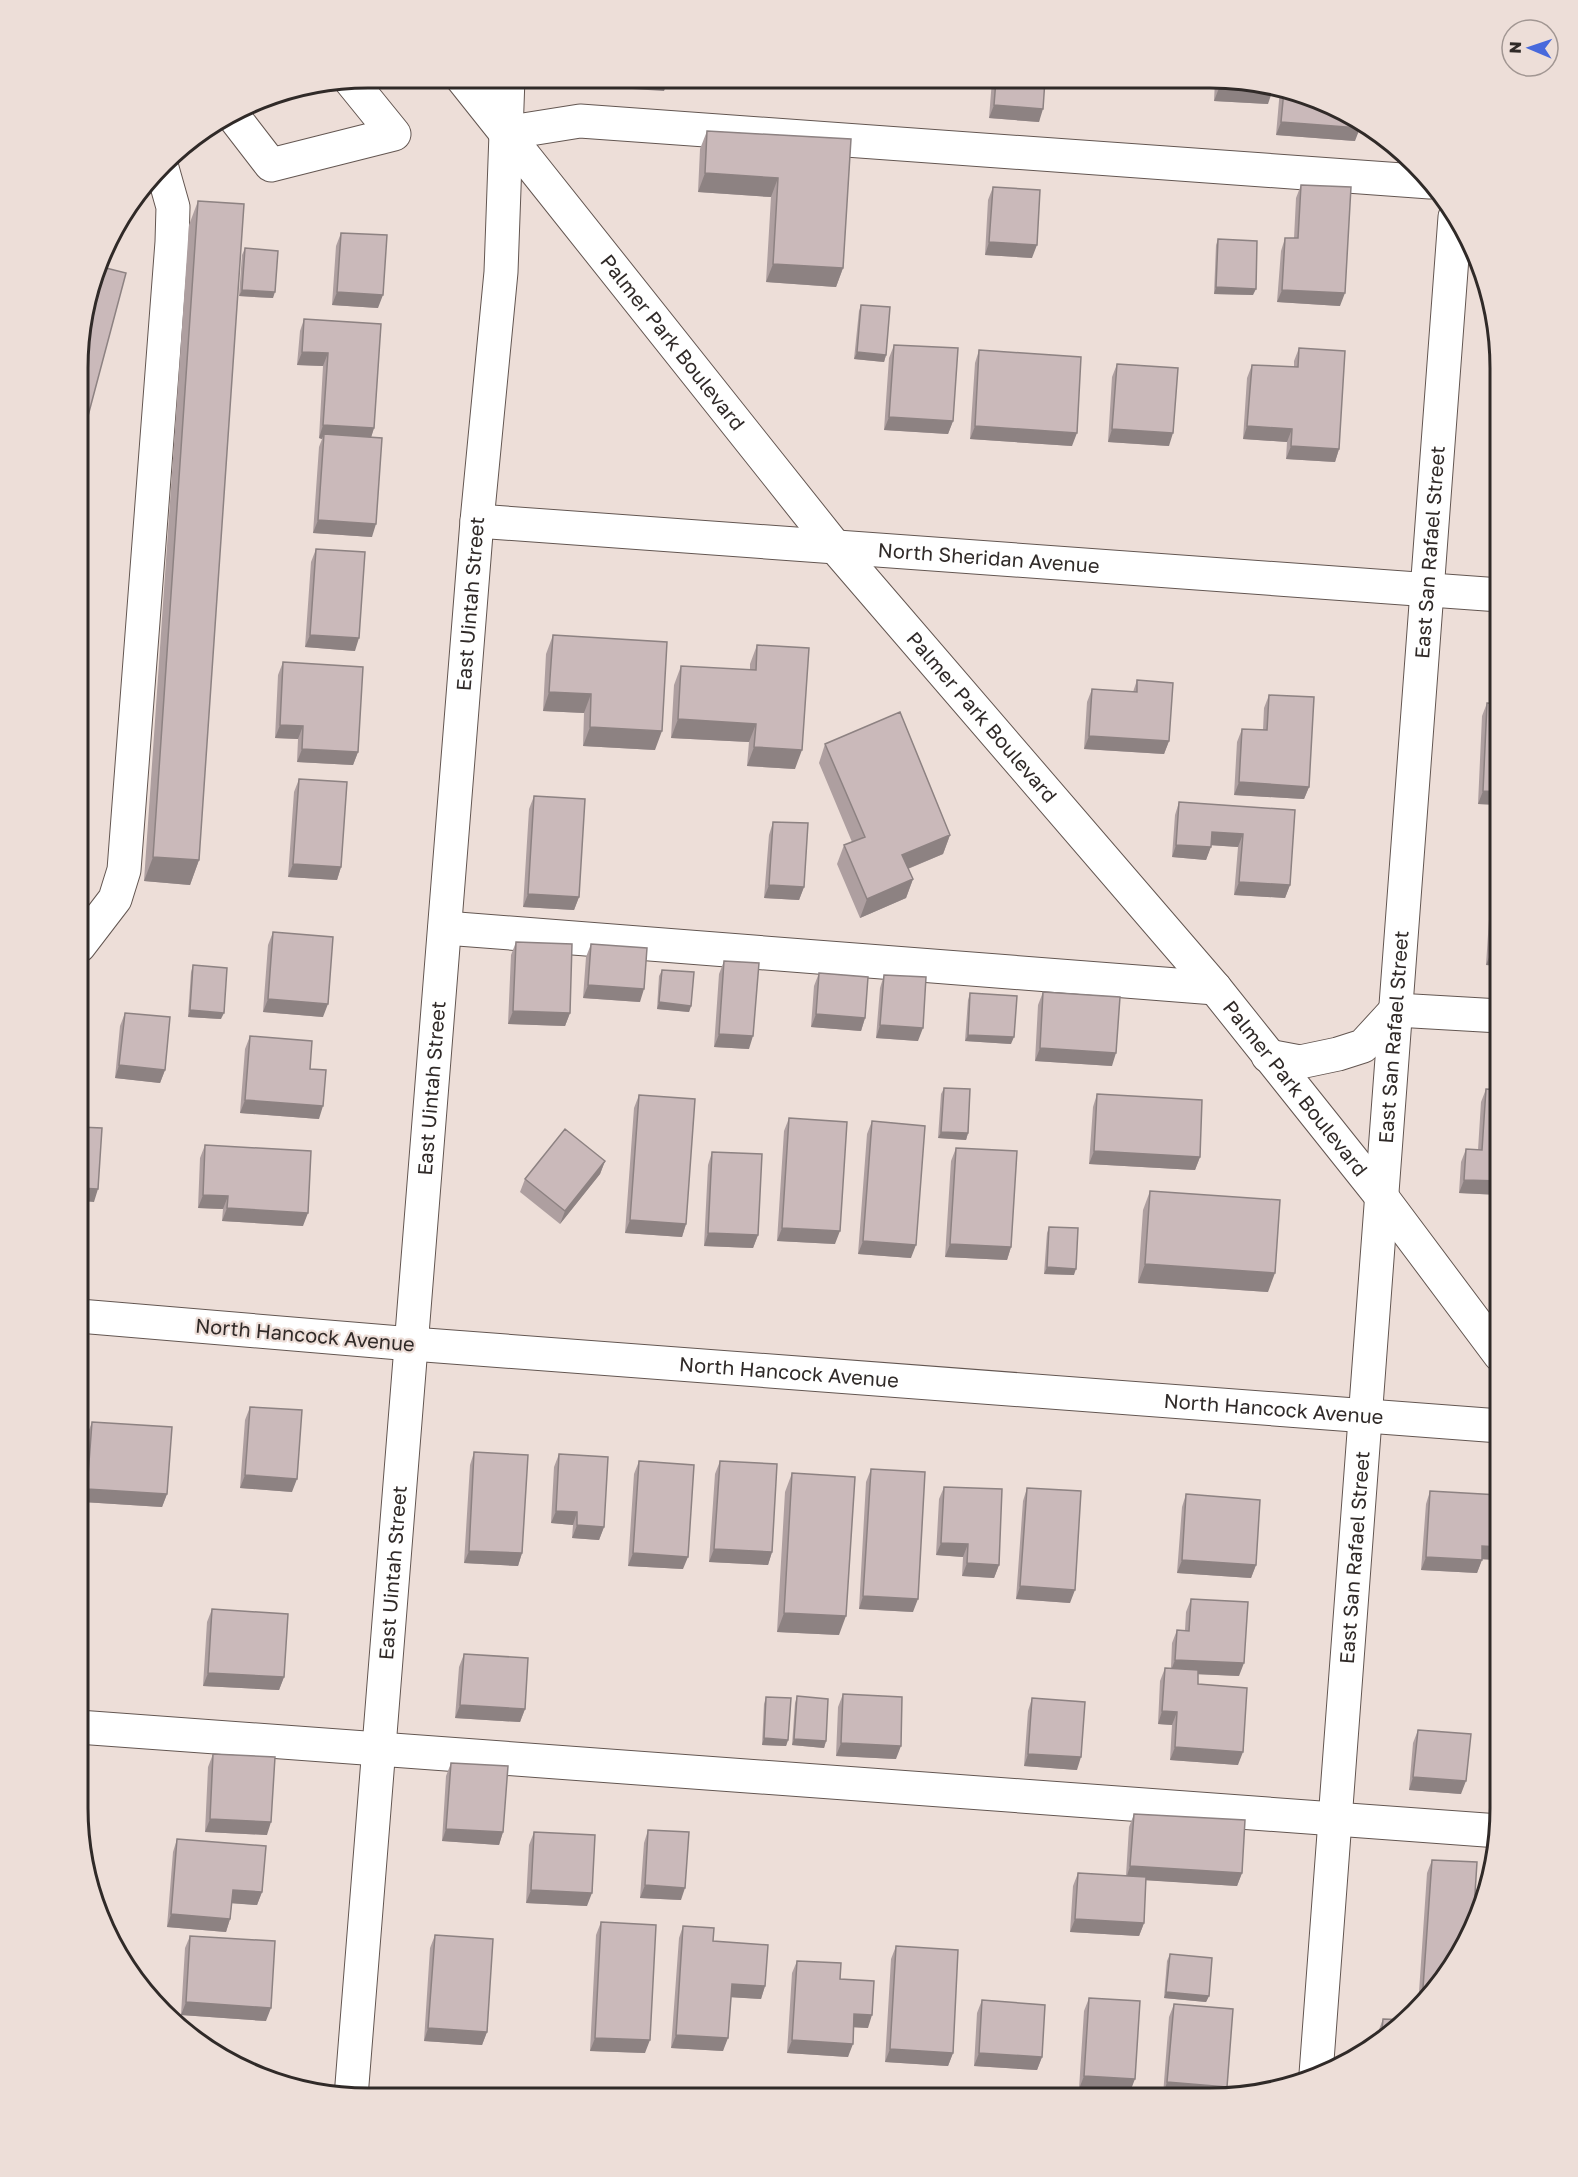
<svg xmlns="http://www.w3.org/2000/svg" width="1578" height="2177" font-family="'Golos Text',sans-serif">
<rect width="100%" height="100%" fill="#edded8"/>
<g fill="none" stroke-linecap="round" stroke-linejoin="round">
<defs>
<g id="minor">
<path d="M234 117 271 165 394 134 351 81"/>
<path d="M505 133 580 121 1430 182"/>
<path id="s1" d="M477 521 1500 595"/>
<path d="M445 928 1215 988"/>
<path d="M79 946 115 899 124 870 172 242 173 207 162 168"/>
<path d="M1396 1010 1500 1016"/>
<path d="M1268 1056 1300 1062 1338 1054 1363 1046 1396 1010"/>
<path d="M79 1316 412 1344"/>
<path d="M78 1727 1499 1831"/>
<path id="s2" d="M1316 2074 1455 217"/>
</g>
<g id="major">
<path id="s3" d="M462 78 836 548 1215 988 1381 1196 1500 1355"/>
<path id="s4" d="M412 1344 1500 1426"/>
<path id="s5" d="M351 2097 477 521 501 272 508 78"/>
</g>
</defs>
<use href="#minor" stroke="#635651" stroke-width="35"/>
<use href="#major" stroke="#635651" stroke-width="35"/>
<use href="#minor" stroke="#fff" stroke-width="33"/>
<use href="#major" stroke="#fff" stroke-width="33"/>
</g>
<path fill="#ae9fa0" d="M992 80H1045L1039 122 989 118Z
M1215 80 1248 81 1268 104 1214 101Z
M1280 89 1320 100 1355 141 1276 135Z
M707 131 851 139 843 268 836 287 766 282 771 197 698 192 700 149Z
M1301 185 1340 306 1277 302 1281 251 1285 238H1294L1296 198Z
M993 187 1032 258 985 255 988 200Z
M198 201 199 860 190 885 144 881 189 225Z
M341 233 378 308 332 305 336 246Z
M1218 239 1253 295 1214 294 1216 245Z
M245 248 273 298 239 296 242 255Z
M861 305 886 355 884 362 854 359 859 311Z
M304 319 381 324 374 428 371 437 372 537 313 533 319 447 322 439 319 438 323 366 297 365 300 331Z
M894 345 953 421 948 434 884 430 889 358Z
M1299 348 1339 449 1335 462 1286 459 1287 442 1243 439 1247 378 1252 365 1294 367V361Z
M979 350 1072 446 970 439 975 363Z
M1117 364 1169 446 1108 442 1112 377Z
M316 549 355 651 305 647 311 562Z
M553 635 655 750 583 746 584 713 543 711 546 654Z
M757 645 795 769 747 766 749 742 671 738 674 685 681 666 750 670V664Z
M283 662 358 752 353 765 297 762 298 739 275 738 278 675Z
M1137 680 1169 741 1164 754 1084 749 1087 702 1092 689 1133 692Z
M1269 695 1309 787 1304 799 1234 795 1237 742 1242 729 1263 730 1264 708Z
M1487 703 1500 704V805L1478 804 1482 716Z
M825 744 950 835 943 854 908 869 913 879 906 898 860 918 837 864 844 845 852 842 819 763Z
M299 779 341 867 337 880 288 877 294 792Z
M534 796 579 897 574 910 523 907 529 809Z
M1179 802 1295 810 1290 885 1285 898 1234 895 1238 847 1211 845 1206 860 1172 857 1175 815Z
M773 822 804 887 799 900 764 898 769 835Z
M1496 876H1500V966L1486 965 1491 889Z
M273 932 323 1017 263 1012 268 945Z
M516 942 570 1013 565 1026 508 1024 511 955Z
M591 944 640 1002 583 998 586 957Z
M724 961 749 1049 714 1047 719 974Z
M193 965 221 1019 188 1017 191 972Z
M662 970 691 1006 689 1012 657 1009 659 976Z
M819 973 865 1018 861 1031 811 1027 814 986Z
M884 975 918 1041 876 1038 880 988Z
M1043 992 1112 1066 1035 1061 1038 1005Z
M970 993 1011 1044 965 1041 968 1000Z
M125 1013 165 1070 160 1083 115 1078 120 1026Z
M250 1036 310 1069 319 1119 240 1113 245 1049Z
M944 1088 968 1133 966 1140 938 1138 941 1094Z
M1486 1089 1500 1090V1195L1459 1193 1461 1162 1466 1149 1478 1150 1481 1102Z
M1097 1094 1200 1157 1195 1170 1089 1164 1093 1107Z
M639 1095 686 1224 682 1237 625 1233 634 1108Z
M789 1118 835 1244 777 1241 784 1131Z
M872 1121 911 1258 858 1254 867 1134Z
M205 1145 303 1226 222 1221 223 1209 198 1208 200 1158Z
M956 1148 1011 1247 1007 1260 945 1257 951 1161Z
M712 1152 758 1235 753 1248 704 1246 708 1165Z
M605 1161 600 1174 560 1224 520 1192 525 1179Z
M1150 1191 1268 1292 1138 1283 1143 1210Z
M1049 1227 1074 1275 1044 1274 1047 1233Z
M250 1407 292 1492 240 1488 245 1420Z
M92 1422 167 1494 162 1507 83 1502 87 1435Z
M474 1452 522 1553 518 1566 464 1563 470 1465Z
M559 1454 604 1527 599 1540 572 1538 573 1525 551 1523 554 1467Z
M639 1461 683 1569 628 1566 634 1474Z
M720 1461 772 1552 768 1565 709 1562 715 1474Z
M871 1469 913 1612 859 1609 866 1482Z
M792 1473 839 1635 777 1632 785 1492Z
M944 1487 999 1565 994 1578 962 1576 963 1557 936 1555 939 1499Z
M1027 1488 1070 1603 1016 1599 1023 1501Z
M1430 1491 1499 1560 1482 1559 1477 1573 1421 1570 1426 1504Z
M1186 1494 1256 1565 1251 1578 1177 1573 1182 1507Z
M1191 1599 1239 1676 1198 1674V1684L1238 1765 1170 1760 1172 1725 1158 1724 1160 1681 1165 1668H1171L1172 1643 1177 1630H1185L1186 1612Z
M212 1609 284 1677 279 1690 203 1686 207 1622Z
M464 1654 525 1709 520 1722 455 1718 459 1667Z
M843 1694 896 1759 836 1756 838 1707Z
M797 1696 826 1741 824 1748 792 1745 795 1703Z
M766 1697 788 1740 786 1746 762 1745 764 1704Z
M1032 1698 1077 1770 1024 1766 1028 1711Z
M1418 1730 1461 1794 1409 1790 1413 1743Z
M213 1754 267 1835 205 1832 208 1767Z
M451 1763 503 1832 499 1845 442 1841 446 1776Z
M1134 1814 1242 1873 1237 1886 1146 1880 1144 1923 1139 1936 1070 1932 1073 1886 1078 1873 1126 1876 1129 1827Z
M648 1830 681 1900 640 1898 644 1843Z
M534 1832 587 1906 526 1903 529 1845Z
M177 1839 262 1892 257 1905 232 1903 230 1919 226 1932 167 1927 173 1852Z
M1432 1860 1451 1970 1418 2007 1427 1873Z
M601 1922 645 2053 590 2051 596 1935Z
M683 1926 713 1941 765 1986 761 1999 731 1997 723 2051 671 2048 679 1938Z
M435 1935 487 2032 482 2045 424 2041 430 1948Z
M190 1936 266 2021 181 2015 185 1948Z
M896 1946 953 2053 948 2066 885 2062 891 1959Z
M1170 1954 1209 1996 1206 2002 1164 1998 1167 1961Z
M797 1961 840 1979 868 2028 853 2027 848 2057 787 2053 792 1973Z
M1089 1998 1130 2092 1079 2089 1084 2011Z
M982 2000 1042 2057 1037 2070 974 2066 977 2013Z
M1174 2004 1224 2096 1208 2099 1163 2095 1169 2017Z
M1383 2019 1401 2027 1377 2043 1378 2032Z"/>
<path fill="#8d8282" d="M604 79H669L664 91 601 87Z
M873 79 952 80 949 86 872 82Z
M1219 88 1272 92 1268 104 1214 101Z
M994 105 1043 109 1039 122 989 118Z
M1281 122 1360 128 1355 141 1276 135Z
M705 173 778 178 771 197 698 192Z
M989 242 1037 245 1032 258 985 255Z
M773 264 843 268 836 287 766 282Z
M1216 287 1256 289 1253 295 1214 294Z
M242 290 275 292 273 298 239 296Z
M1282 290 1345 293 1340 306 1277 302Z
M337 292 383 295 378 308 332 305Z
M302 352 328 353 323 366 297 365Z
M857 352 886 355 884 362 854 359Z
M889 417 953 421 948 434 884 430Z
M323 425 374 428 370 441 324 434 322 439 319 438Z
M975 426 1077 433 1072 446 970 439Z
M1247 426 1292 429 1287 442 1243 439Z
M1112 429 1173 433 1169 446 1108 442Z
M1291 446 1339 449 1335 462 1286 459Z
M318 520 376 524 372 537 313 533Z
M310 635 359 638 355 651 305 647Z
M549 692 591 694 584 713 543 711Z
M678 719 756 724 749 742 671 738Z
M280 725 303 726 298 739 275 738Z
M590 727 662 731 655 750 583 746Z
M1089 736 1169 741 1164 754 1084 749Z
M754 747 802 750 795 769 747 766Z
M302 749 358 752 353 765 297 762Z
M1239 782 1309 787 1304 799 1234 795Z
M1483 791 1500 792V805L1478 804Z
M1212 832 1243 834 1238 847 1208 845Z
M950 835 943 854 895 874 902 855Z
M1176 845 1211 847 1206 860 1172 857Z
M153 857 199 860 190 885 144 881Z
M293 864 341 867 337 880 288 877Z
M913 879 906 898 860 918 867 899Z
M1239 882 1290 885 1285 898 1234 895Z
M769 885 804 887 799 900 764 898Z
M528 894 579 897 574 910 523 907Z
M1491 952H1500V966L1486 965Z
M588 985 644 989 640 1002 583 998Z
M268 999 328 1004 323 1017 263 1012Z
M659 1002 691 1006 689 1012 657 1009Z
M190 1010 224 1013 221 1019 188 1017Z
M513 1011 570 1013 565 1026 508 1024Z
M816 1014 865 1018 861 1031 811 1027Z
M880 1025 923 1028 918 1041 876 1038Z
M719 1034 753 1036 749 1049 714 1047Z
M968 1035 1014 1037 1011 1044 965 1041Z
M1040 1048 1116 1053 1112 1066 1035 1061Z
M119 1065 165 1070 160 1083 115 1078Z
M245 1100 323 1106 319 1119 240 1113Z
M941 1132 968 1133 966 1140 938 1138Z
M1094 1151 1200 1157 1195 1170 1089 1164Z
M605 1161 600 1174 560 1224 565 1211Z
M1464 1180 1500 1181V1195L1459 1193Z
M79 1188 98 1189 94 1202 79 1201Z
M203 1195 228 1196 223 1209 198 1208Z
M227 1208 308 1213 303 1226 222 1221Z
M630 1220 686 1224 682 1237 625 1233Z
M782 1228 840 1231 835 1244 777 1241Z
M708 1233 758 1235 753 1248 704 1246Z
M863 1241 916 1245 911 1258 858 1254Z
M950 1244 1011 1247 1007 1260 945 1257Z
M1145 1264 1275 1273 1268 1292 1138 1283Z
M1047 1267 1076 1269 1074 1275 1044 1274Z
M245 1475 297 1479 292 1492 240 1488Z
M87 1489 167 1494 162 1507 83 1502Z
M556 1511 577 1512 573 1525 551 1523Z
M577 1525 604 1527 599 1540 572 1538Z
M941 1543 968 1544 963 1557 936 1555Z
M1482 1546 1499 1547V1560L1477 1559Z
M714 1549 772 1552 768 1565 709 1562Z
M469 1551 522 1553 518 1566 464 1563Z
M633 1553 688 1557 683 1569 628 1566Z
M1426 1557 1482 1560 1477 1573 1421 1570Z
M1182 1560 1256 1565 1251 1578 1177 1573Z
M967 1563 999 1565 994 1578 962 1576Z
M1020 1586 1075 1590 1070 1603 1016 1599Z
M863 1596 918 1599 913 1612 859 1609Z
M784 1613 846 1616 839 1635 777 1632Z
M1175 1660 1244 1663 1239 1676 1170 1673Z
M208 1673 284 1677 279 1690 203 1686Z
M460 1705 525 1709 520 1722 455 1718Z
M1162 1711 1177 1712 1172 1725 1158 1724Z
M764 1738 788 1740 786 1746 762 1745Z
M794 1739 826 1741 824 1748 792 1745Z
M841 1743 901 1746 896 1759 836 1756Z
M1175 1747 1243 1752 1238 1765 1170 1760Z
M1028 1754 1081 1757 1077 1770 1024 1766Z
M1413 1777 1466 1781 1461 1794 1409 1790Z
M210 1819 271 1822 267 1835 205 1832Z
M446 1829 503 1832 499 1845 442 1841Z
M1130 1866 1242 1873 1237 1886 1126 1879Z
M645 1885 685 1888 681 1900 640 1898Z
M233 1890 262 1892 257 1905 228 1903Z
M531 1890 592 1893 587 1906 526 1903Z
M171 1914 230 1919 226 1932 167 1927Z
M1075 1919 1144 1923 1139 1936 1070 1932Z
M732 1984 765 1986 761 1999 727 1997Z
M1166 1992 1209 1996 1206 2002 1164 1998Z
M186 2002 271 2008 266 2021 181 2015Z
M854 2014 872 2015 868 2028 849 2027Z
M428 2028 487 2032 482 2045 424 2041Z
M676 2035 728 2038 723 2051 671 2048Z
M595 2038 650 2040 645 2053 590 2051Z
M792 2040 853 2044 848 2057 787 2053Z
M890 2049 953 2053 948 2066 885 2062Z
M979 2053 1042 2057 1037 2070 974 2066Z
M1084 2076 1135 2079 1130 2092 1079 2089Z
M1167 2082 1227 2087 1224 2096 1210 2099 1163 2095Z"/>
<path fill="#cab9ba" stroke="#8d8282" stroke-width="1.5" d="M996 80H1045L1043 109 994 105Z
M1219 80 1248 81 1273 87 1272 92 1219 88Z
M1284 90 1320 100 1360 123V128L1281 122Z
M707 131 851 139 843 268 773 264 778 178 705 173Z
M1301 185 1351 187 1345 293 1282 290 1285 238H1298Z
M993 187 1040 190 1037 245 989 242Z
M198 201 244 204 199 860 153 857Z
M341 233 387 235 383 295 337 292Z
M1218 239 1257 241 1256 289 1216 287Z
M245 248 278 251 275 292 242 290Z
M102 267 126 273 80 446 81 330Z
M861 305 890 307 886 355 857 352Z
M304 319 381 324 374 428 323 425 328 353 302 352Z
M894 345 958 348 953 421 889 417Z
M1299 348 1345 351 1339 449 1291 446 1292 429 1247 426 1252 365 1298 367Z
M979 350 1081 357 1077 433 975 426Z
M1117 364 1178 368 1173 433 1112 429Z
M324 434 382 438 376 524 318 520Z
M316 549 365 552 359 638 310 635Z
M553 635 667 642 662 731 590 727 591 694 549 692Z
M757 645 809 648 802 750 754 747 756 724 678 719 681 666 756 670Z
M283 662 363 667 358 752 302 749 303 726 280 725Z
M1137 680 1173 683 1169 741 1089 736 1092 689 1137 692Z
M1269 695 1314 697 1309 787 1239 782 1242 729 1267 730Z
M1487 703 1500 704V792L1483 791Z
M900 712 950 835 902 855 913 879 867 899 844 845 865 837 825 744Z
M299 779 347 782 341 867 293 864Z
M534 796 585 799 579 897 528 894Z
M1179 802 1295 810 1290 885 1239 882 1243 834 1212 832 1211 847 1176 845Z
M773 822 808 823 804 887 769 885Z
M1496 876H1500V952H1491Z
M273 932 333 937 328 1004 268 999Z
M516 942 572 944 570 1013 513 1011Z
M591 944 647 948 644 989 588 985Z
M724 961 759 963 753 1036 719 1034Z
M193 965 227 968 224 1013 190 1010Z
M662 970 694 972 691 1006 659 1002Z
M819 973 868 977 865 1018 816 1014Z
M884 975 926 977 923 1028 880 1025Z
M1043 992 1120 997 1116 1053 1040 1048Z
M970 993 1017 996 1014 1037 968 1035Z
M125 1013 170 1017 165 1070 119 1065Z
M250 1036 312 1041 310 1069 326 1070 323 1106 245 1100Z
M944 1088 970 1089 968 1133 941 1132Z
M1486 1089 1500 1090V1181L1464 1180 1466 1149 1482 1150Z
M1097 1094 1202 1100 1200 1157 1094 1151Z
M639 1095 695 1099 686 1224 630 1220Z
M789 1118 847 1122 840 1231 782 1228Z
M872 1121 925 1126 916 1245 863 1241Z
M79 1127 102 1128 98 1189 79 1188Z
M565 1129 605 1161 565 1211 525 1179Z
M205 1145 311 1151 308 1213 227 1208 228 1196 203 1195Z
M956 1148 1017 1151 1011 1247 950 1244Z
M712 1152 762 1154 758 1235 708 1233Z
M1150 1191 1280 1200 1275 1273 1145 1264Z
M1049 1227 1078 1228 1076 1269 1047 1267Z
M250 1407 302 1410 297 1479 245 1475Z
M92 1422 172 1427 167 1494 87 1489Z
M474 1452 528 1455 522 1553 469 1551Z
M559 1454 608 1457 604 1527 577 1525V1512L556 1511Z
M639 1461 694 1465 688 1557 633 1553Z
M720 1461 777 1464 772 1552 714 1549Z
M871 1469 925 1472 918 1599 863 1596Z
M792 1473 855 1477 846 1616 784 1613Z
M944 1487 1002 1489 999 1565 967 1563 968 1544 941 1543Z
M1027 1488 1081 1491 1075 1590 1020 1586Z
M1430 1491 1499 1495V1547L1482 1546V1560L1426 1557Z
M1186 1494 1260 1500 1256 1565 1182 1560Z
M1191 1599 1248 1602 1244 1663 1175 1660 1177 1630 1189 1631Z
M212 1609 288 1614 284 1677 208 1673Z
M464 1654 528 1658 525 1709 460 1705Z
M1165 1668 1198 1670V1684L1247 1688 1243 1752 1175 1747 1177 1712 1162 1711Z
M843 1694 902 1697 901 1746 841 1743Z
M797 1696 828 1699 826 1741 794 1739Z
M766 1697 791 1698 788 1740 764 1738Z
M1032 1698 1085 1702 1081 1757 1028 1754Z
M1418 1730 1471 1734 1466 1781 1413 1777Z
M213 1754 275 1757 271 1822 210 1819Z
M451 1763 508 1766 503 1832 446 1829Z
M1134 1814 1245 1820 1242 1873 1130 1866Z
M648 1830 689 1832 685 1888 645 1885Z
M534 1832 595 1835 592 1893 531 1890Z
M177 1839 266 1846 262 1892 233 1890 230 1919 171 1914Z
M1432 1860 1477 1862 1473 1925 1451 1970 1422 2002Z
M1078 1873 1146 1877 1144 1923 1075 1919Z
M601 1922 656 1925 650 2040 595 2038Z
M683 1926 714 1928 713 1941 768 1945 765 1986 732 1984 728 2038 676 2035Z
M435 1935 493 1939 487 2032 428 2028Z
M190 1936 275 1941 271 2008 186 2002Z
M896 1946 958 1950 953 2053 890 2049Z
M1170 1954 1212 1958 1209 1996 1166 1992Z
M797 1961 841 1963 840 1979 874 1981 872 2015 854 2014 853 2044 792 2040Z
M1089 1998 1140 2001 1135 2079 1084 2076Z
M982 2000 1045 2005 1042 2057 979 2053Z
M1174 2004 1233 2009 1227 2087 1167 2082Z
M1383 2019 1407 2020 1401 2027 1381 2040Z"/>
<g text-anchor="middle" stroke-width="4.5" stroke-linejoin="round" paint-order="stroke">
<g font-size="20" fill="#302a28" stroke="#edded8">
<text dy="7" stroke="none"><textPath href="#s3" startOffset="338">Palmer Park Boulevard</textPath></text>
<text dy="7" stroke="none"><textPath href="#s2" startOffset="1526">East San Rafael Street</textPath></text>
<text dy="7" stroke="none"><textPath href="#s1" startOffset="513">North Sheridan Avenue</textPath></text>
<text dy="7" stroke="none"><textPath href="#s5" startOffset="1498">East Uintah Street</textPath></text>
<text dy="7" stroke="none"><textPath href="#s3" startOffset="824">Palmer Park Boulevard</textPath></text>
<text dy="7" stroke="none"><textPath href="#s2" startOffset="1040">East San Rafael Street</textPath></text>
<text dy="7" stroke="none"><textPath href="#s5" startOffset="1012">East Uintah Street</textPath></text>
<text dy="7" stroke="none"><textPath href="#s3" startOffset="1310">Palmer Park Boulevard</textPath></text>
<text transform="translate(305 1335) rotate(5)" y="7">North Hancock Avenue</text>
<text dy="7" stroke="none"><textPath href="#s4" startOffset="378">North Hancock Avenue</textPath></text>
<text dy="7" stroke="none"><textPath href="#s4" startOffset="864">North Hancock Avenue</textPath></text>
<text dy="7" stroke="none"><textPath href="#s2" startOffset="518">East San Rafael Street</textPath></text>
<text dy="7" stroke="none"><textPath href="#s5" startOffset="526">East Uintah Street</textPath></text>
</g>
</g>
<path d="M0 0H1578V2177H0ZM368 88H1210A280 280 0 0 1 1490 368V1808A280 280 0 0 1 1210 2088H368A280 280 0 0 1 88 1808V368A280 280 0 0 1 368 88Z" fill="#edded8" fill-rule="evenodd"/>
<path fill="none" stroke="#302a28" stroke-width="3" d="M368 88H1210A280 280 0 0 1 1490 368V1808A280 280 0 0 1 1210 2088H368A280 280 0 0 1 88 1808V368A280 280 0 0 1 368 88Z"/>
<g transform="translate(1530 48) rotate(272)"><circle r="28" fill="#edded8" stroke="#a19692" stroke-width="1.5"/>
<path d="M0-4.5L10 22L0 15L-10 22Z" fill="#4869dc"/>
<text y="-9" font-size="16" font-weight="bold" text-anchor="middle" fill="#302a28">N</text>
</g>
</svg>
